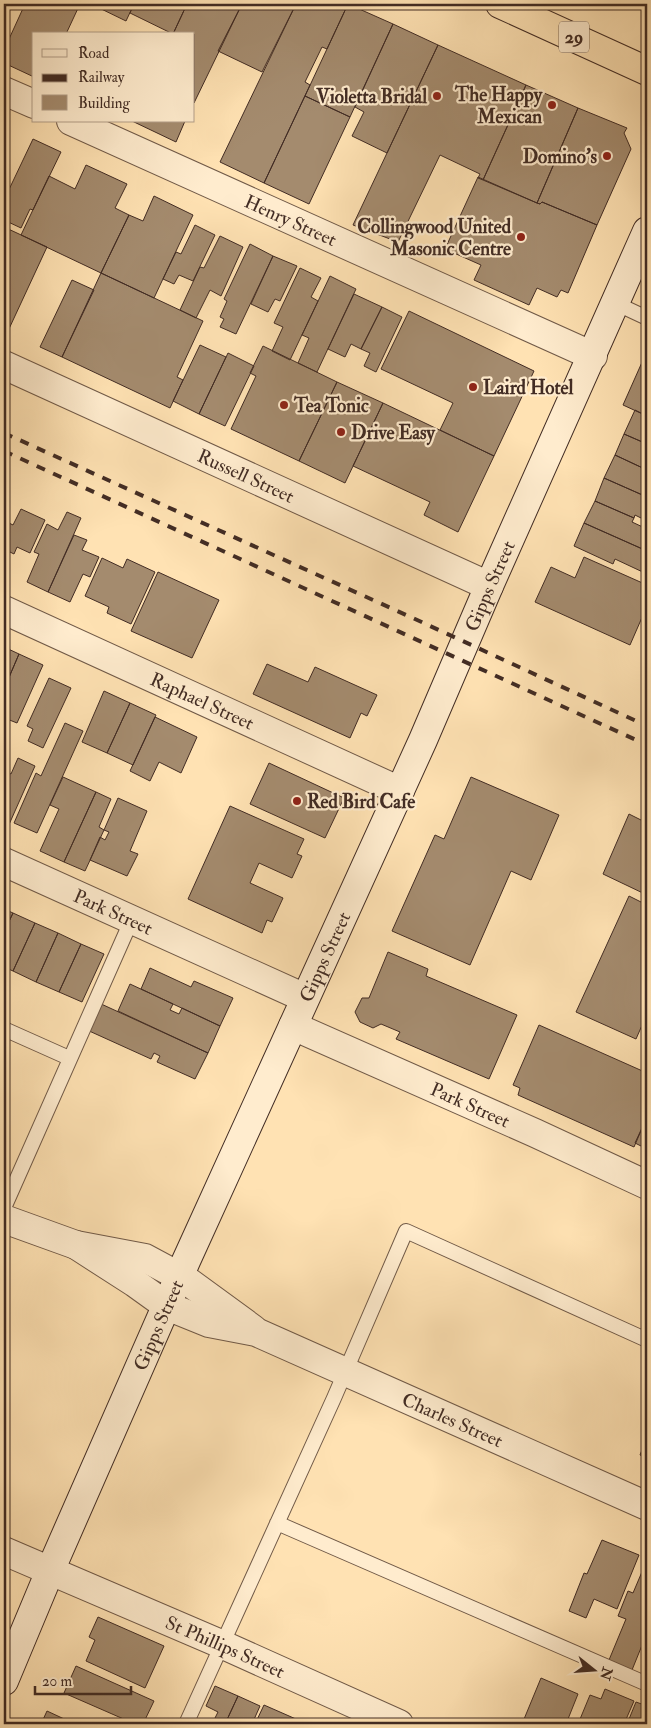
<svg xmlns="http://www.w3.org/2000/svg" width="651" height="1728" font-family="'IM FELL Double Pica',serif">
<rect width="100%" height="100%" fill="#ffe2b3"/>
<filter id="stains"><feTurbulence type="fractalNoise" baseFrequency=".004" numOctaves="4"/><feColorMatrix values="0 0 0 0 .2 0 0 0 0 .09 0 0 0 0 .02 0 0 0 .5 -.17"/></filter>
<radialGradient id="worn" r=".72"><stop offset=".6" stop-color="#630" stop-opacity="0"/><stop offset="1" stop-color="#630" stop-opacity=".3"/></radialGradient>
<path fill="#a48b6e" stroke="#422c24" d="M25 4H80L66 34H34V77L4 63V50Z
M91 4H134L126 21Z
M134 4H187L173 34 130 13Z
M187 4H242L194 103V34H173Z
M242 4H296L262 72 218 51Z
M296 4H348L327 49 322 47 305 82 310 85 264 183 220 162Z
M348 4 393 24 350 117 305 96Z
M393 24 438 45 387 153 352 136 364 112 355 107Z
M438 45 526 85 483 180 478 178 480 174 440 155 398 242 353 225Z
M526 85 578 108 537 203 483 180Z
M305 96 350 117 309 204 264 183Z
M578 108 627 128 624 133 631 149 597 225 542 202 540 204 537 203Z
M132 121H185L176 142Z
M33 139 61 152 33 210 30 209 21 228 4 220V200Z
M86 165 127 184 115 208 129 215 101 273 21 235 49 176 75 189Z
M478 177 537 203 540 204 542 202 597 225 568 293 561 290 557 297 537 288 529 305 474 280 481 265 445 249Z
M154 196 193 215 154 298 101 273 129 215 143 221Z
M195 225 215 235 193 281 179 275 174 284 163 279 176 252 181 254Z
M4 227 47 247 8 331 4 329Z
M220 236 243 247 221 296 210 290 196 318 180 310 200 267 204 268Z
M250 244 273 256 236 334 220 327 224 319 220 317 227 301 224 299Z
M273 256 297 266 280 301 275 299 268 312 251 304Z
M300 268 321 278 311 297 318 301 290 360 272 351 283 327 274 323Z
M101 273 203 321 177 377 183 380 170 408 62 357Z
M330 276 356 289 317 372 298 363 309 338 302 335Z
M72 280 94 290 62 357 40 347Z
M354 294 382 307 361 349 351 344 345 357 328 349Z
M382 307 402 317 376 372 364 366 370 353 361 349Z
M409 311 534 371 494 456 440 430 453 403 381 369Z
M200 345 226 357 199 414 173 401Z
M263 346 337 382 299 461 231 429 256 376 250 373Z
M647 351V416L623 405Z
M228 353 254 366 225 426 199 414Z
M337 382 383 403 345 483 299 461Z
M383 403 494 456 458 532 424 515 430 502 353 466Z
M635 410 647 416V444L624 434Z
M624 434 647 444V470L615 455Z
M615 455 647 470V497L604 478Z
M604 478 647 497V521L635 515 634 518 595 501Z
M595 501 634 518 632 522 647 529V551L584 523Z
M21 509 45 520 30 553 17 547 14 554 4 549V531L5 532 9 523 13 525Z
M67 512 81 518 48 592 27 582 39 554 34 552 47 524 58 530Z
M584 523 647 551V574L615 559 613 564 574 546Z
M74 535 87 540 82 550 99 557 90 577 83 574 70 602 48 592Z
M584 557 647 585V606L630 645 535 602 551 567 575 578Z
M102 558 123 568 127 559 155 572 131 624 107 613 109 607 85 596Z
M158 572 219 600 192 658 131 631Z
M4 647 19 654 4 689Z
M19 654 43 665 17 723 7 719 4 727V689Z
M267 664 308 682 315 667 377 695 367 716 361 713 350 738 253 694Z
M49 678 71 688 43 748 28 741 33 729 27 726Z
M104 691 130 703 107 753 82 742Z
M130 703 156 715 133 765 107 753Z
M155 717 197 737 181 773 159 762 150 781 130 771Z
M65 723 83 731 37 833 14 823 36 773 41 776Z
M18 758 35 766 7 829 4 828V773L5 771 11 774Z
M269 763 344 798 325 838 250 804Z
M63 777 96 792 64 862 40 851 59 809 50 805Z
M471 777 559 815 531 880 511 871 470 965 392 931 435 835 444 839Z
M96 792 111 799 99 827 104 830 85 871 64 862Z
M118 798 147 811 130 851 138 854 127 876 90 860 100 837 105 840 109 832 104 830Z
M230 806 304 839 297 854 302 856 292 878 259 863 250 883 283 898 272 922 267 920 262 933 188 899Z
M629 814 647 823V895L603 874Z
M629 896 647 905V1014L636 1039 576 1012Z
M4 909 13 913 4 932Z
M13 913 35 923 13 971 4 967V932Z
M35 923 58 933 36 982 13 971Z
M58 933 81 944 59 992 36 982Z
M81 944 104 954 82 1002 59 992Z
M388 952 428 969 426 976 517 1015 489 1079 396 1039 400 1032 381 1024 373 1028 360 1022 355 1012 362 998H369Z
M150 968 191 987 194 981 233 998 220 1026 141 989Z
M130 984 173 1004 170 1010 179 1014 182 1008 220 1026 208 1053 118 1011Z
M99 1003 208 1053 195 1079 157 1062 160 1056 154 1053 151 1059 87 1030Z
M539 1025 647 1073V1117L634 1147 518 1095 520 1088 513 1085Z
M647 1117V1149L635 1143Z
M647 1437V1458L640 1455Z
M602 1540 639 1555 617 1609 594 1599 586 1618 569 1611 584 1573 587 1574Z
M647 1560V1633L632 1670 609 1660 626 1619 618 1616 628 1591 633 1593Z
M98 1617 164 1646 145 1688 86 1661 95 1640 89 1637Z
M76 1666 154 1701 143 1724H135L64 1693Z
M541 1678 578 1694 566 1724H522Z
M215 1686 238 1696 225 1724H212L218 1712 206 1706Z
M605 1689 634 1701 624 1724H578L590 1695 601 1699Z
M238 1696 260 1706 252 1724H245L237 1721 236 1724H225Z
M636 1702 647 1706V1724H627Z
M264 1705 305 1723 304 1724H255Z
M47 1711 75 1724H41Z"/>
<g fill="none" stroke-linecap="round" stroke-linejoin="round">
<defs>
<path id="lane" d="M615 303 647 318
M4 1029 69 1058
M4 1208 132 919
M277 1523 647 1684
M186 1724 334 1398 406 1231 647 1340"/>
<g id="street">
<path d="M4 91 34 104"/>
<path id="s1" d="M71 121 593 356"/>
<path id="s2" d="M4 365 489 586"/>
<path id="s3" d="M4 610 400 791"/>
<path id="s4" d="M4 862 305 998"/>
<path id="s5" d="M293 1026 535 1133 647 1185"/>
<path d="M4 1219 76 1245 145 1258 186 1280 253 1329"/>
<path id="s6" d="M76 1245 135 1283 167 1306 209 1323 256 1332 647 1506"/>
<path id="s7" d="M4 1551 221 1644 399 1724"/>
</g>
<g id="secondary">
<path id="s8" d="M4 1681 50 1571 186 1261 423 740 489 586 647 231"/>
</g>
<path id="highway" d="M500 4 647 71"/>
</defs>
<use href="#lane" stroke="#715a48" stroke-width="16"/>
<use href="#street" stroke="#715a48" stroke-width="30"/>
<use href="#secondary" stroke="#422c24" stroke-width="30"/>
<use href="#highway" stroke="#422c24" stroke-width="30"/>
<use href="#lane" stroke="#ffecce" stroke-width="14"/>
<use href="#street" stroke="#ffecce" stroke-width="28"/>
<use href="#secondary" stroke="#ffecce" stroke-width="28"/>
<use href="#highway" stroke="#ffe2b3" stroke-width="28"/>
<path stroke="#422c24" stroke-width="4" stroke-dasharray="9 9" stroke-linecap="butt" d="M4 433 415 619 647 726
M4 451 647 745"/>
</g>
<g fill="#8f2418" stroke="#ffecce" stroke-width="2">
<circle cx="437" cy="96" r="5"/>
<circle cx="552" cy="105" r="5"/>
<circle cx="607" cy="156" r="5"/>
<circle cx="521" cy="237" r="5"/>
<circle cx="473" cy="387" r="5"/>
<circle cx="284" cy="405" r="5"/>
<circle cx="341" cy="432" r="5"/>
<circle cx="297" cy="801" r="5"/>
</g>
<g text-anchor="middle" stroke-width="4.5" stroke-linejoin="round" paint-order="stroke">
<rect fill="#ffecce" stroke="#7b6657" stroke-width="1" x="559" y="21.5" width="30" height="31" rx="4"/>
<g font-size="18" font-weight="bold" fill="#422c24">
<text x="574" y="43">29</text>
</g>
<g font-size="19" font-weight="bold" fill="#422c24" stroke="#ffecce" text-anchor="end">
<text x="542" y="101">The Happy<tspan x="542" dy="22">Mexican</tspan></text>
<text x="427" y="103">Violetta Bridal</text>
<text x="597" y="163">Domino's</text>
<text x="511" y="233">Collingwood United<tspan x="511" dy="22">Masonic Centre</tspan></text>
<text x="483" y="394" text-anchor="start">Laird Hotel</text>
<text x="294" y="412" text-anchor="start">Tea Tonic</text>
<text x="351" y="439" text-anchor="start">Drive Easy</text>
<text x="307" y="808" text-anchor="start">Red Bird Cafe</text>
</g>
<g font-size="19" fill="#422c24" stroke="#ffecce">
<text dy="7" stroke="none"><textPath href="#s1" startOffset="241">Henry Street</textPath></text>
<text dy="7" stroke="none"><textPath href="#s2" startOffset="266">Russell Street</textPath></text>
<text dy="7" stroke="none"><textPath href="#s8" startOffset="1198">Gipps Street</textPath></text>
<text dy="7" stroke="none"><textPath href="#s3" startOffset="218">Raphael Street</textPath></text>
<text dy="7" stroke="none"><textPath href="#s4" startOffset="120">Park Street</textPath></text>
<text dy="7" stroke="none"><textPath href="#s8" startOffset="792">Gipps Street</textPath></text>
<text dy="7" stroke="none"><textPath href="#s5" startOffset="194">Park Street</textPath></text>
<text dy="7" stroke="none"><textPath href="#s8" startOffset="388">Gipps Street</textPath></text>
<text dy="7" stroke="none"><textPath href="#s6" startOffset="418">Charles Street</textPath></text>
<text dy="7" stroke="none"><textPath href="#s7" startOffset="241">St Phillips Street</textPath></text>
</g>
</g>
<rect width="651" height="1728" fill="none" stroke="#ffe2b3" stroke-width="20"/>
<rect x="5" y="5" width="641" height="1718" fill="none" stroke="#422c24" stroke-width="2.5"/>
<rect x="10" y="10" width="631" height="1708" fill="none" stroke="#422c24"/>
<rect x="32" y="32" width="162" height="90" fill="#ffecce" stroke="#b39f8a"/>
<rect x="42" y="49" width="25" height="8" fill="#ffecce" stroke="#b39f8a"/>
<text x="78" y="58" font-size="15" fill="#422c24">Road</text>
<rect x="42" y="74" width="25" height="8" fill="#422c24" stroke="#b39f8a"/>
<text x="78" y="82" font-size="15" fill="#422c24">Railway</text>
<rect x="42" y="95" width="25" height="15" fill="#a48b6e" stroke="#b39f8a"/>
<text x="78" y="108" font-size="15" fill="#422c24">Building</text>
<g transform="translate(594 1670) rotate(107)" stroke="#ffecce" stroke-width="4" paint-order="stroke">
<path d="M0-4L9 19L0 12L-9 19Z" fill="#422c24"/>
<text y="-8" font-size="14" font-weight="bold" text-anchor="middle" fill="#422c24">N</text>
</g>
<path d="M35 1686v8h96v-8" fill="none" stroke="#422c24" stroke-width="2.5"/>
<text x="42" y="1686" font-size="15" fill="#422c24" stroke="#ffecce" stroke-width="4" paint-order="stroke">20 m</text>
<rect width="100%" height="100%" filter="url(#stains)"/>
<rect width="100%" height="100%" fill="url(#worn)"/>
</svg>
